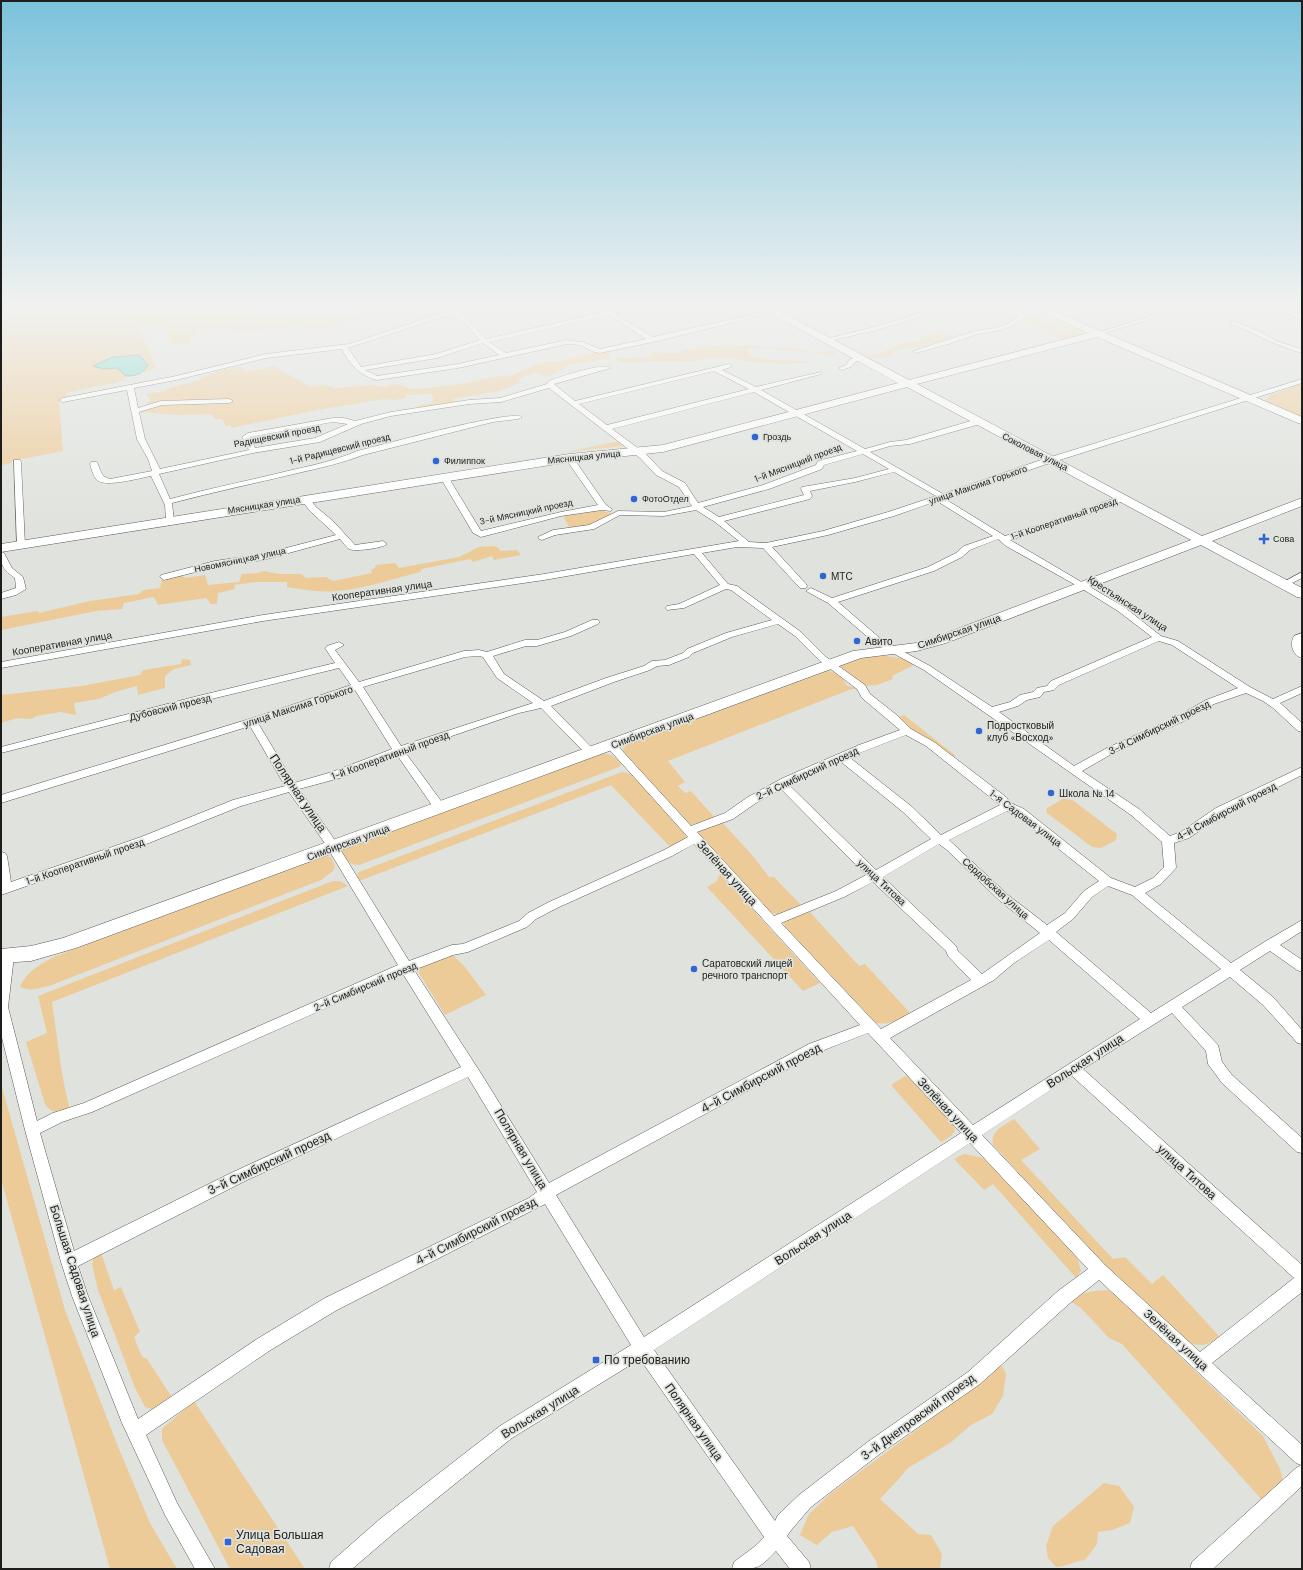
<svg xmlns="http://www.w3.org/2000/svg" width="1303" height="1570" font-family="'DM Sans',sans-serif">
<rect width="100%" height="100%" fill="#dfe2dd"/>
<path fill="#edcb98" d="M1 309H383L365 317 315 332 300 326 278 330 232 333 231 328 203 330 192 337 190 343 173 344 162 325 139 328 156 368 143 373 147 364 103 369 117 368 126 376 123 381 66 393 67 398 59 400 63 451 11 461 12 463 1 465V361L11 357 1 359Z
M995 309H1030L1085 334 1063 340Z
M1082 309H1096L1098 310 1096 311 1121 321 1106 325 1077 312H1071Z
M939 331 953 337C937 347 913 346 894 351L891 357 871 358 865 355 880 353 909 341H919L923 337Z
M723 345 727 347 749 345 772 348H798L812 352 833 351 837 353 826 356 819 353 757 348 749 349 747 352C763 366 793 356 811 363 796 363 780 364 764 363 747 362 714 353 699 361 685 362 671 361 658 361 645 361 626 367 615 359L620 357 623 359 646 357 651 354 650 353C661 351 673 354 682 352L681 350H683Z
M608 351 612 358 568 365 563 367 565 369 546 377 535 372 518 379 521 383 499 391 453 399 456 402 423 408 415 406 433 403V399L432 394 406 395V398L394 400 384 399 318 410 231 428V425L226 426 222 419H215L211 414 179 415 138 412 148 405 146 403 151 401 146 394 166 391 165 389 200 380V378L217 371 240 366 246 372 274 366 311 387 325 385 336 388 372 385 385 387 392 384 402 385 410 389H416L455 385 505 375 508 377C521 372 544 358 557 362L596 352Z
M1302 384V418L1267 403 1266 399 1270 395Z
M619 441 624 446 567 452Z
M600 510 613 514 598 524 570 529 563 516V515Z
M493 546 497 547 501 551 517 550 521 555 494 560 492 556 473 562 470 559 422 569 420 572C392 579 365 589 336 591 319 593 303 589 287 587V582H256L234 585 235 589 218 593 217 604H211L206 598 158 605 154 597 124 603 122 609 96 611 1 630V617L38 611 39 613 90 601 139 594 143 590 160 588 162 580 180 574 185 578 205 575 208 585 239 582 242 574 258 573 264 571 279 574H301L306 578 326 577 333 581 372 573 371 570 375 568 376 565 395 563 399 568 459 557 479 547Z
M886 656 906 659 916 664 892 676 893 679 877 685 863 686 840 666 865 657Z
M182 659 190 660 191 665 174 669 165 676V688L138 695 137 686 115 692 99 699 74 703 76 715 60 712 37 716 31 719 17 718 1 723V695L82 686 140 675 143 670 181 664Z
M828 671C836 671 844 679 847 686L858 688 849 690 668 761 685 782 678 786 685 793 691 791 715 818 690 825 622 751 626 745Z
M904 715 956 756 951 757 915 733 899 717Z
M599 754C609 753 617 756 621 765L619 767 359 865C349 865 346 860 341 852L342 850Z
M622 772 632 774 685 834 686 838 684 842 672 849 611 785 359 881 357 874 359 872Z
M1064 798 1074 801 1117 834 1116 840 1101 848 1092 847 1047 813 1046 809Z
M721 821 753 856 769 877H774L802 906 779 915 770 912 695 831Z
M325 856 331 857 335 866 333 871 321 880 49 986C39 988 30 992 20 987 25 973 43 962 56 956Z
M720 874 820 983 803 991 707 887 717 881Z
M333 881H340L348 886 52 1002 62 1074 70 1111C59 1113 52 1114 45 1104L26 1042 47 1033 38 996Z
M810 912 859 966 865 964 910 1013C898 1020 890 1025 876 1023L785 927 784 922 788 919Z
M452 954 465 967 486 995 445 1015 417 970 419 966Z
M907 1075 953 1124 955 1131 951 1136 941 1142 891 1085Z
M1 1084 65 1310 117 1444 150 1523 177 1569H110L1 1179Z
M1014 1119 1040 1149 1021 1160 1113 1259 1125 1257 1152 1284 1163 1275 1219 1336C1207 1347 1199 1347 1184 1341L1103 1264 993 1145C990 1131 1003 1126 1014 1119Z
M964 1154 984 1158 1077 1257 1081 1271 1076 1278 993 1184 984 1190 954 1159Z
M101 1253 114 1290 121 1287 140 1332 134 1337 142 1357 147 1359 173 1399 155 1410 145 1407 135 1388 98 1290 92 1264 94 1257Z
M1108 1290 1119 1298 1263 1436 1280 1469 1283 1480 1262 1500 1122 1344 1109 1338 1081 1308 1068 1300C1082 1292 1093 1291 1108 1290Z
M1002 1366 1006 1374 1003 1396 992 1414 971 1425 950 1443 908 1468 897 1481 880 1499 918 1534 931 1535 942 1554 940 1569H878L876 1561 853 1526 832 1532 817 1545 800 1535 809 1514 830 1494 981 1382 987 1370Z
M194 1401 305 1569H230L162 1440V1429Z
M1104 1483 1119 1486 1134 1507 1130 1523 1112 1530 1098 1532 1097 1544 1085 1560C1074 1561 1066 1567 1056 1567L1048 1558 1046 1546 1053 1526Z"/>
<path fill="#79d7c9" stroke="#5da095" d="M139 355 148 365C142 374 137 376 126 376L117 368 103 369 93 366 113 357Z"/>
<g fill="none" stroke-linecap="round" stroke-linejoin="round">
<defs>
<path id="street" d="M463 309H477L461 313 486 339 605 312 608 310 631 309 615 314 653 337 773 310 776 312 653 342 600 353 594 352 580 345 567 344 458 368 377 380C360 376 349 364 342 349L266 358 176 380 134 388 138 408 161 401 229 399 233 401 229 403 162 405 139 412 145 439 160 469 249 450 242 437 248 433 333 418H344L355 421 391 412 469 400 500 398 547 384 549 381C560 377 603 362 611 368L554 384 575 401 729 364 731 365V367L722 370 756 387 821 372V374L761 390 865 449 890 442 906 440 974 420H980V424L910 444 890 446 870 452 943 494 1038 461 1302 379V383L1044 465 945 499 1005 536 1076 513 1120 496H1126V500L1082 517 1010 540 1124 607 1161 636 1178 641 1250 687 1273 699 1302 686V693L1280 703 1302 723V732L1298 731 1273 708 1263 701 1246 693 1214 704 1182 722 1115 752 1082 771 1139 809 1170 836 1181 832 1216 808 1302 767V775L1224 814 1189 838 1174 843 1176 868 1161 884 1145 893 1231 963 1266 941 1302 920V931L1280 945 1302 960V972L1297 970 1270 951 1240 970 1273 997 1302 1030V1044L1297 1043 1293 1038 1263 1005 1230 977 1182 1007 1218 1045 1222 1062 1232 1075 1302 1138V1153L1297 1152 1222 1083 1208 1064 1206 1051 1172 1013 1083 1069 1302 1265V1292L1212 1363 1302 1445V1486L1213 1569H1190L1192 1562 1296 1468 1301 1465 1296 1463 1099 1280 1070 1303 980 1384 881 1453 811 1507 792 1529 787 1536 809 1562 811 1569H790L776 1551C758 1570 757 1569 732 1569L734 1562 754 1547 764 1537 640 1359 512 1438 394 1533 352 1569H329L331 1562 380 1519 500 1426 631 1345 545 1204 337 1310 269 1351 146 1435 177 1503 215 1569H195L165 1515 122 1423 72 1296 61 1262 25 1130 1 1034 2 956 3 953 8 951 13 953 14 956 8 1007 37 1121 53 1113 84 1103 398 965 324 842 289 792 241 806 149 843 1 895V852L5 853 7 856 11 882 141 837 233 800 285 786 250 726 1 803V795L259 716 351 685 339 668 203 701 1 753V747L198 696 335 663 325 648 327 646 339 642 344 645 335 650 359 682 464 651 479 650 487 652 525 640H537L565 632 592 620H598L600 622 598 624 571 636 537 646H526L493 656 504 674 544 701 606 678 644 666 652 661 665 660 683 653 687 649 726 633 772 620 731 590 726 589 684 608 667 610 665 608 667 606 679 604 720 585 694 554 544 580 263 621 1 668V662L263 615 544 574 739 541 715 522 696 510 664 516 620 515 594 529 555 535 542 540 539 539 538 537 553 530 589 525 618 511 664 512 692 506 679 487 656 475 640 458 549 388 501 402 469 404 391 416 361 424 320 442 253 453 159 474 170 499C211 488 252 480 292 470 315 465 336 460 357 451 378 446 512 409 522 417L518 419 493 422 363 455C342 463 320 468 298 473 256 483 214 492 172 503L174 521 170 523 166 521 165 505 151 476C140 478 108 487 98 481 93 477 92 470 90 464L91 462H97C101 470 100 477 110 479L152 471 148 459 137 439 127 390 63 402 59 400 63 398 176 376 266 354 349 344 436 315 452 310ZM453 315 459 317 480 340 436 354 361 367 348 348 439 318ZM609 315 646 339 600 349 583 342 567 340 506 353 489 342ZM483 343 499 355 458 364 377 376 365 370 437 358ZM714 371 749 389 607 425 579 404ZM754 392 857 451 818 461 816 465 763 485 698 503 685 483 662 471 646 454 612 429ZM333 422 348 424 315 438 255 448 250 437ZM863 454 889 469 855 478 802 487 801 489 804 495 719 517 703 507 769 489 822 469 824 465ZM894 472 936 496 888 512 823 531 766 543 749 542 724 521 810 499 812 496 810 491 855 482ZM937 501 993 536 964 546 956 553 928 567 832 598 811 588 806 591 828 603 876 644 924 670 1131 815 1162 842 1164 867 1153 878 1135 887 1111 878 1024 809 1011 803 1006 797 934 742 911 729 898 716 870 694 865 685 826 657 801 632 737 586 728 584 702 553 737 547 763 548 800 588H806L807 586 806 584 772 547 828 535 894 516ZM998 539 1006 546 1081 588 1118 611 1152 637 1051 681 1047 686 1037 688 1033 692 1020 695 1010 702 992 707 930 666 882 640 838 602 934 571 962 557 970 550ZM778 624 795 636 820 661 857 689 862 698 900 730 859 745 783 778 748 797 725 813 691 826 615 743H607L606 745 607 747 688 837 664 850 549 902 528 913 519 921 463 944 452 945 409 961 332 836 299 789 340 778 397 755 436 811H444L446 808 444 805 405 752 519 713 541 708 587 755H595L596 753 595 751 551 706 614 682 650 670 657 666 669 665 689 657 693 653 732 637ZM1159 641 1172 645 1238 688 1206 700 1174 718 1107 748 1074 766 999 712 1018 706 1027 700 1040 697 1044 692 1054 690 1059 685ZM479 656 483 657 497 678 533 703 401 746 363 687 465 657ZM355 690 392 749 332 772 294 783 258 723ZM906 735 926 746 1000 805 941 835 911 806 849 757ZM840 761 903 812 931 839 876 870 789 785ZM781 789 866 875 836 891 774 916 697 832 733 819 756 803ZM1007 811 1016 815 1099 881 1084 891 1065 913 1047 925 1008 895 949 840ZM694 844 860 1025 809 1044 549 1183 482 1075 414 970 453 955 468 952 527 927 536 919 557 908 672 856ZM939 844 947 850 1000 901 1040 933 982 974 958 951 956 946 883 877ZM873 882 946 951 948 956 971 980 881 1029 781 923 844 897ZM1108 886 1132 895 1221 969 1151 1013 1056 932 1073 919 1092 897ZM1049 940 1140 1019 973 1125 890 1038 994 980 1014 963ZM403 974 461 1067 231 1173 74 1251 40 1133 62 1122 92 1112ZM868 1033 961 1133 644 1337 556 1195 819 1052ZM1072 1076 1294 1278 1200 1352 1105 1265 982 1135ZM468 1077 537 1192 529 1198 325 1298 257 1339 138 1419 88 1296 78 1266 241 1183ZM970 1143 1088 1269 1058 1291 968 1372 869 1441 799 1495 778 1515 775 1521 654 1350Z
M935 309H946L877 330 825 342 822 340 874 327Z
M1007 309H1015L1027 316 1012 326 997 331 978 334 952 343 916 353 913 351 975 331 994 328 1008 324 1019 316Z
M1278 309H1287L1302 316V320Z
M1154 315 1159 316 1099 335 1094 334Z
M1232 322H1236L1263 333 1276 341 1302 349V353C1277 346 1255 334 1232 324Z
M859 357 862 359 861 360 855 362 851 367 842 370 839 368 846 365 850 359Z
M566 456H572L606 505 612 509 611 511 602 510 561 516 481 537 473 533 440 477 444 475H447L481 531 561 512 598 505 565 458Z
M14 460H20L21 462 25 545 21 548 17 545Z
M302 497H308L316 507 333 521 355 545 383 541 387 544C383 548 355 552 349 549 346 547 343 542 340 539L263 560 215 567 164 580 160 577 161 575 215 561 263 554 336 535 310 511 301 499Z
M1 552 4 553 12 568 23 577 26 589 16 595 1 599V593L16 588 15 578C3 569 1 567 1 552Z
M1302 572V578L1284 587 1280 584Z
M1302 633V658C1293 656 1289 644 1294 636Z"/>
<path id="secondary" d="M804 309H820L782 320 778 317 779 315Z"/>
<path id="primary" d="M763 309H776L909 380 1088 333 1035 309H1049L1302 417V424L1298 423 1097 337 917 384 1202 536 1302 498V506L1212 541 1302 588V598L1297 597 1201 545 946 643 917 651 861 658 76 948 31 961 1 963V949L31 946 63 938 853 651 916 643 936 637 1191 540 907 387 663 452 569 462 1 552V544L569 454 663 445 898 383Z"/>
</defs>
<use href="#street" stroke="#575955" stroke-width="1"/>
<use href="#secondary" stroke="#575955" stroke-width="1"/>
<use href="#primary" stroke="#575955" stroke-width="1"/>
<use href="#street" fill="#fff" fill-rule="evenodd"/>
<use href="#secondary" fill="#fff" fill-rule="evenodd"/>
<use href="#primary" fill="#fff" fill-rule="evenodd"/>
</g>
<linearGradient id="sky" x2="0" y2="1"><stop stop-color="#7bc2dc"/><stop offset="0.58" stop-color="#f1f2f0"/><stop offset="1" stop-color="#f1f2f0" stop-opacity="0"/></linearGradient>
<rect width="1303" height="529" fill="url(#sky)"/>
<g fill="#3065d4" stroke="#dfe2dd" stroke-width="1.5">
<circle cx="755" cy="437" r="4"/>
<circle cx="436" cy="461" r="4"/>
<circle cx="634" cy="499" r="4"/>
<path d="M1262 533h4v4h4v4h-4v4h-4v-4h-4v-4h4z"/>
<circle cx="823" cy="576" r="4"/>
<circle cx="857" cy="641" r="4"/>
<circle cx="979" cy="731" r="4"/>
<circle cx="1051" cy="793" r="4"/>
<circle cx="694" cy="969" r="4"/>
<rect x="592" y="1356" width="8" height="8" rx="2"/>
<rect x="224" y="1538" width="8" height="8" rx="2"/>
</g>
<g text-anchor="middle" stroke-width="3.5" stroke-linejoin="round" paint-order="stroke">
<g font-size="9" fill="#1d1e1c" stroke="#dfe2dd">
<text transform="translate(277 436) rotate(-11)" y="3">Радищевский проезд</text>
<text transform="translate(340 449) rotate(-14)" y="3">1-й Радищевский проезд</text>
<text transform="translate(1035 452) rotate(27)" y="3">Соколовая улица</text>
<text transform="translate(584 457) rotate(-6)" y="3">Мясницкая улица</text>
<text transform="translate(798 463) rotate(-21)" y="3">1-й Мясницкий проезд</text>
<text transform="translate(978 485) rotate(-19)" y="3">улица Максима Горького</text>
<text transform="translate(264 505) rotate(-9)" y="3">Мясницкая улица</text>
<text transform="translate(526 512) rotate(-12)" y="3">3-й Мясницкий проезд</text>
<text transform="translate(1064 519) rotate(-19)" y="3">1-й Кооперативный проезд</text>
<text transform="translate(240 560) rotate(-12)" y="3">Новомясницкая улица</text>
</g>
<g font-size="9" fill="#1d1e1c" stroke="#dfe2dd" text-anchor="start">
<text x="763" y="440">Гроздь</text>
<text x="444" y="464">Филиппок</text>
<text x="642" y="502">ФотоОтдел</text>
<text x="1273" y="542">Сова</text>
</g>
<g font-size="10" fill="#1d1e1c" stroke="#dfe2dd" text-anchor="start">
<text x="831" y="580">МТС</text>
<text x="865" y="645">Авито</text>
<text x="987" y="729">Подростковый<tspan x="987" dy="12">клуб «Восход»</tspan></text>
<text x="1059" y="797">Школа № 14</text>
<text x="702" y="967">Саратовский лицей<tspan x="702" dy="12">речного транспорт</tspan></text>
</g>
<g font-size="10" fill="#1d1e1c" stroke="#dfe2dd">
<text transform="translate(382 590) rotate(-8)" y="4">Кооперативная улица</text>
<text transform="translate(1128 603) rotate(33)" y="4">Крестьянская улица</text>
<text transform="translate(959 631) rotate(-19)" y="4">Симбирская улица</text>
<text transform="translate(62 643) rotate(-10)" y="4">Кооперативная улица</text>
<text transform="translate(298 706) rotate(-18)" y="4">улица Максима Горького</text>
<text transform="translate(170 707) rotate(-14)" y="4">Дубовский проезд</text>
<text transform="translate(1159 727) rotate(-26)" y="4">3-й Симбирский проезд</text>
<text transform="translate(652 730) rotate(-20)" y="4">Симбирская улица</text>
<text transform="translate(390 755) rotate(-20)" y="4">1-й Кооперативный проезд</text>
<text transform="translate(807 773) rotate(-25)" y="4">2-й Симбирский проезд</text>
<text transform="translate(1226 811) rotate(-28)" y="4">4-й Симбирский проезд</text>
<text transform="translate(1026 818) rotate(37)" y="4">1-я Садовая улица</text>
<text transform="translate(348 842) rotate(-20)" y="4">Симбирская улица</text>
<text transform="translate(85 861) rotate(-19)" y="4">1-й Кооперативный проезд</text>
<text transform="translate(882 882) rotate(43)" y="4">улица Титова</text>
<text transform="translate(996 888) rotate(42)" y="4">Сердобская улица</text>
<text transform="translate(365 986) rotate(-23)" y="4">2-й Симбирский проезд</text>
</g>
<g font-size="12" fill="#1d1e1c" stroke="#dfe2dd">
<text transform="translate(298 793) rotate(56)" y="4">Полярная улица</text>
<text transform="translate(727 873) rotate(48)" y="4">Зелёная улица</text>
<text transform="translate(1085 1061) rotate(-33)" y="4">Вольская улица</text>
<text transform="translate(761 1078) rotate(-28)" y="4">4-й Симбирский проезд</text>
<text transform="translate(948 1110) rotate(47)" y="4">Зелёная улица</text>
<text transform="translate(521 1149) rotate(59)" y="4">Полярная улица</text>
<text transform="translate(269 1163) rotate(-25)" y="4">3-й Симбирский проезд</text>
<text transform="translate(1187 1172) rotate(42)" y="4">улица Титова</text>
<text transform="translate(476 1231) rotate(-27)" y="4">4-й Симбирский проезд</text>
<text transform="translate(813 1238) rotate(-33)" y="4">Вольская улица</text>
<text transform="translate(75 1271) rotate(72)" y="4">Большая Садовая улица</text>
<text transform="translate(1176 1340) rotate(43)" y="4">Зелёная улица</text>
<text transform="translate(540 1412) rotate(-32)" y="4">Вольская улица</text>
<text transform="translate(918 1417) rotate(-36)" y="4">3-й Днепровский проезд</text>
<text transform="translate(694 1422) rotate(55)" y="4">Полярная улица</text>
</g>
<g font-size="12" fill="#1d1e1c" stroke="#dfe2dd" text-anchor="start">
<text x="604" y="1364">По требованию</text>
<text x="236" y="1539">Улица Большая<tspan x="236" dy="14">Садовая</tspan></text>
</g>
</g>
<rect width="1303" height="1570" fill="none" stroke="#1d1e1c" stroke-width="4"/>
</svg>
